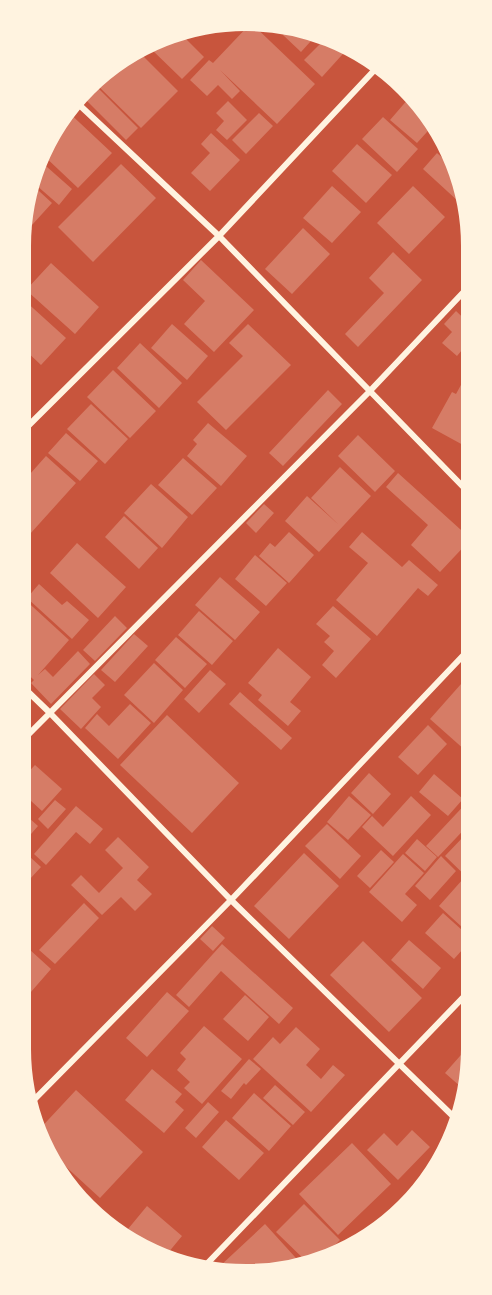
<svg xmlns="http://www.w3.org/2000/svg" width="492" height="1295" font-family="'PT Sans Narrow',sans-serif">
<rect width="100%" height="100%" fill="#c8553d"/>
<path fill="#d67c66" d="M251 23 315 84 277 124 220 70 240 91 232 99 218 85 207 96 190 80 209 60 213 63Z
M293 24H306L320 31 301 52 283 35Z
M178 31 204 57 182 79 148 46 154 40Z
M329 35 351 45 322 77 304 60Z
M133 46 178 91 141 128 93 81Z
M92 82 138 128 126 140 79 93Z
M409 98 436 122 417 143 390 120Z
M228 101 247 120 227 140 216 130 224 121 216 113Z
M64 108 112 153 78 188 41 153Z
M259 113 273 126 246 154 232 140Z
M383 117 418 149 397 172 362 139Z
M211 133 240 160 210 191 191 173 210 153 201 144Z
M357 144 392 175 366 203 332 171Z
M437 153 461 174 467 194 459 202 423 169Z
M38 159 72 189 59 205 28 178Z
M121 164 156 198 93 262 58 227Z
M27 180 52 203 32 225 24 218V186Z
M332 186 361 212 332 243 303 218Z
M413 186 445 217 409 254 377 223Z
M469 201 473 216V218L463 209Z
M24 222 32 229 24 238Z
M303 228 330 254 292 294 265 269Z
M393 252 422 280 358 347 345 334 384 293 369 278Z
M201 260 254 310 214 352 184 324 205 301 183 280Z
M51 263 99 307 75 334 26 290Z
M23 299 66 338 41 365 23 348V322L26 319 23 316Z
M456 311 474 328V361L462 350 457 356 442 343 452 332 444 324Z
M172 324 208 356 187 380 151 348Z
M248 324 291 365 226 430 197 402 243 356 229 343Z
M140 343 182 383 159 408 117 368Z
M474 361V451L432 428 452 392 456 394Z
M113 370 156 411 130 438 87 397Z
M328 390 342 404 283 466 269 453Z
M91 404 128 439 105 464 67 429Z
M208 423 247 456 221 486 187 456 197 444 193 440Z
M66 433 98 461 80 481 48 453Z
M358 435 395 471 375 492 338 456Z
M46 456 76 483 30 534 21 526 22 483Z
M183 458 217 488 192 515 158 485Z
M340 467 371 496 319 552 285 521 307 496 339 525 311 498Z
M398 473 471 539 440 572 411 545 428 525 386 487Z
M151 484 188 517 162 548 124 513Z
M264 504 274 513 256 533 246 523Z
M124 516 158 548 139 569 105 537Z
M289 532 314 555 289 583 259 556 270 543 275 547Z
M362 532 402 567 409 560 438 585 428 596 418 588 377 636 336 600 368 563 349 547Z
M77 543 126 587 98 618 50 573Z
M255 555 287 583 266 606 235 579Z
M220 577 260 612 235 640 195 605Z
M39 584 62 605 67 601 89 620 72 639 27 598Z
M21 596 69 640 38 675 45 669 53 677 78 651 90 664 51 704 31 683 34 680 20 667Z
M333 606 371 639 336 678 322 665 334 651 324 642 330 636 316 624Z
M199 611 233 641 212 665 178 635Z
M115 616 127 628 95 661 83 650Z
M134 634 148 646 115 682 101 670Z
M176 637 207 664 185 688 155 660Z
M278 648 311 677 290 702 301 711 288 726 258 700 262 695 248 683Z
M154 663 183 690 154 723 124 695Z
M210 670 226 684 199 713 184 699Z
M94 674 105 685 92 698 101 707 81 729 60 709Z
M469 675 475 679V759L430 719Z
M240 692 292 738 281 750 229 704Z
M130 704 151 723 118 759 85 728 97 714 109 726Z
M167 715 239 783 192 833 120 765Z
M428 725 447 744 418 775 398 757Z
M35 765 62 789 42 811 19 790V782Z
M369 773 391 794 373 814 351 793Z
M434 774 463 799 448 816 419 792Z
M475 784V818L438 857 426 846 471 798 466 794Z
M349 796 371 815 348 840 327 822Z
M411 796 431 815 393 856 362 827 372 816 383 827Z
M55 800 66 809 48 829 38 819Z
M76 806 103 829 90 844 76 832 46 865 34 854Z
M19 809 38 826 18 849Z
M327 824 361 856 340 879 305 846Z
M465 835 475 845V885L445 856Z
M118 837 149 867 137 880 152 894 135 911 121 897 102 915 71 885 81 875 99 893 123 868 105 850Z
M417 839 437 857 425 871 405 853Z
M381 850 394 862 370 888 357 876Z
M304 853 339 886 289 939 254 906Z
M403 854 424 873 405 894 417 905 402 922 369 892Z
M441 856 456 871 430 900 415 886Z
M30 857 41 867 18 892V870Z
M463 879 475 890V939L439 906Z
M84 903 99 918 55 964 39 950Z
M443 913 472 939 454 959 425 933Z
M212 926 225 938 213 951 200 939Z
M18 939 51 969 17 1008V982Z
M409 940 441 968 423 989 391 960Z
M363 941 422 998 389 1032 330 975Z
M222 944 293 1008 279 1024 221 971 189 1007 176 995Z
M167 992 189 1011 147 1057 126 1038Z
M245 995 269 1017 248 1041 223 1019Z
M204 1026 242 1059 202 1104 184 1088 190 1082 177 1070 186 1059 180 1053Z
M296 1027 320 1049 306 1065 321 1079 333 1065 345 1075 311 1112 253 1059 273 1037 280 1044Z
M475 1039 476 1049 469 1094 445 1073Z
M249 1059 261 1069 246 1085 244 1083 231 1099 221 1091Z
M152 1069 182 1094 175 1102 184 1110 164 1133 125 1100Z
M275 1085 305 1112 293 1125 263 1098Z
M76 1090 143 1152 100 1198 39 1142 35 1134Z
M254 1093 291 1126 269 1151 232 1118Z
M208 1102 219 1112 196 1138 185 1128Z
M226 1120 264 1153 239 1180 202 1147Z
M412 1130 430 1147 398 1180 367 1150 384 1133 397 1146Z
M352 1143 391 1184 338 1235 299 1194Z
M304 1204 340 1240 317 1263 311 1266 276 1232Z
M147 1206 182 1236 163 1259 128 1229Z
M99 1217 109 1227 108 1228 96 1219Z
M265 1224 305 1268 291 1274 229 1276 220 1266Z
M130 1237 149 1254 132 1248 125 1243Z"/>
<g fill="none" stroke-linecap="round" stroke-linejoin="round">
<path stroke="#fff3e0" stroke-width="6" d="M73 99 219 236 474 498
M22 432 219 236 382 62
M20 684 49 712 231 900 460 1123
M19 744 369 392 474 281
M26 1108 231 900 475 643
M200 1271 475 985"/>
</g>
<path d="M0 0H492V1295H0ZM246 27H246A219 219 0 0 1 465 246V1049A219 219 0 0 1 246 1268H246A219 219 0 0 1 27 1049V246A219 219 0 0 1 246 27Z" fill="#fff3e0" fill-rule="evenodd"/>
<path fill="none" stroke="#fff3e0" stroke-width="8" d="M246 27H246A219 219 0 0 1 465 246V1049A219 219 0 0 1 246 1268H246A219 219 0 0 1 27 1049V246A219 219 0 0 1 246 27Z"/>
</svg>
